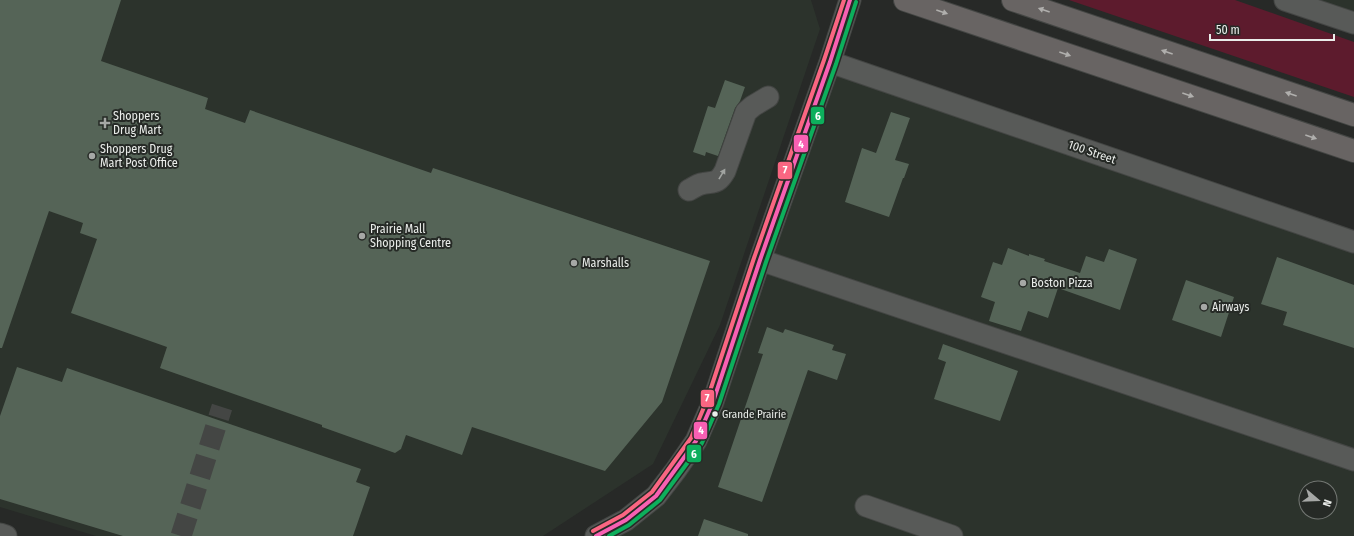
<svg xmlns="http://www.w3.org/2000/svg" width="1354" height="536" font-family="'Fira Sans Condensed',sans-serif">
<rect width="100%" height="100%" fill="#272927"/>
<path fill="#2c332c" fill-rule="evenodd" d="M0 0H811L820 29 720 325 653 464 543 536H96L0 507Z
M1285 0H1354V23Z
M830 62 1354 242V536H596L676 470ZM1306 488H1330V512H1306Z"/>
<path fill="#5d1b2d" d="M1069 0H1235L1354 42V97Z"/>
<path fill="#556457" d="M0 0H121L101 61 208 98 205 109 245 123 250 110 431 173 433 168 710 261 662 402 605 471 472 427 462 455 406 435 401 449 395 453 322 427V425L160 368 167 347 71 313 97 239 80 233 83 223 49 211 2 348H0Z
M725 80 745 87 740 101 735 108 718 156 706 152 705 156 693 152 708 106 715 108Z
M891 112 910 118 895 160 909 164 904 178H903L889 217 845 202 862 148 876 153Z
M1008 248 1029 256V254L1045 259 1044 261 1080 273 1086 256 1104 262 1109 249 1137 259 1120 310 1058 288 1048 318 1028 311 1021 331 989 321 995 302 981 297 993 262 1002 265Z
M1277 257 1354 285V348L1283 325 1287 312 1261 304Z
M1186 280 1234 297 1221 337 1172 320Z
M767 327 783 333 785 329 834 345 832 350 846 354 837 380 808 370 762 502 718 487 763 354 758 353Z
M943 344 1018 371 1000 421 934 399 946 362 938 359Z
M17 367 62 382 67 368 361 469 356 482 370 487 353 536H123L0 499V416Z
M704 519 748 534V536H698Z"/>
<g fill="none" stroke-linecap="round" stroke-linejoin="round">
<path stroke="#444644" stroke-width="21" stroke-dasharray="21 10" stroke-linecap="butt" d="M181 536 222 407"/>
<defs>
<path id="minor" d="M1285 0 1354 23
M830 62 1354 242
M689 190C693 188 697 185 701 184 714 181 717 185 725 171L746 112 753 106 768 97
M760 260 1354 460
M866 506 952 536
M0 534 6 536
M596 536 626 520 656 496 676 470 696 441 713 402 760 260 830 62 850 0"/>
<path id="major" d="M905 0 1354 151
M1013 0 1354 115"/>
</defs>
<use href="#minor" stroke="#444644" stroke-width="23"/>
<use href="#major" stroke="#444644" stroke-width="24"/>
<use href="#minor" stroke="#585a58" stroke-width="21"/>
<use href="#major" stroke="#686463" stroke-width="22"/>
<defs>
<path id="bus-1" d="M596 536 626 520 656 496 696 441 713 402 760 260 830 62 850 0"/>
<path id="bus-2" d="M609 536 629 525 660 500 702 443 719 404 766 262 836 64 856 2"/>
<path id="bus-3" d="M593 531 623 515 652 492 691 438 707 400 754 258 824 60 844 0"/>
</defs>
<use href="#bus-1" stroke="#262a26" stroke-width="7"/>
<use href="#bus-2" stroke="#262a26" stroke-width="7"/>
<use href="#bus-3" stroke="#262a26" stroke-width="7"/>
<use href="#bus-1" stroke="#f860b3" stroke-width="4"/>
<use href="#bus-2" stroke="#0daf5c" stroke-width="4"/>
<use href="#bus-3" stroke="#fa6682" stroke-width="4"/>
</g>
<defs><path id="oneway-solid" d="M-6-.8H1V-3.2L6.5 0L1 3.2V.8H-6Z"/></defs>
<g fill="#b0afad">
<use href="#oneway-solid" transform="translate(1044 10) rotate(-161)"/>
<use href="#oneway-solid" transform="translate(942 12) rotate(19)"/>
<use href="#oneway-solid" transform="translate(1167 52) rotate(-161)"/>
<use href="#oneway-solid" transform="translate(1065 54) rotate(19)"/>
<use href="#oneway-solid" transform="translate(1291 94) rotate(-161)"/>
<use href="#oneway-solid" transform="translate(1188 95) rotate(19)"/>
<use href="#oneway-solid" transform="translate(1311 137) rotate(19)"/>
</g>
<use fill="#a1a4a1" href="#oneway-solid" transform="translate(722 174) rotate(-59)"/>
<g fill="#a6a8a6" stroke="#262a26" stroke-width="1.5">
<path d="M103 117h4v4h4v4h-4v4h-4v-4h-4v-4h4z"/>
<circle cx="92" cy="156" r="4"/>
<circle cx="362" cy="236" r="4"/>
<circle cx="574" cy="263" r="4"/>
<circle cx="1023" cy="283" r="4"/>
<circle cx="1204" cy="307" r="4"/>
</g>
<circle fill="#eaedea" stroke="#262a26" stroke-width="1.5" cx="715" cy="414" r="3.5"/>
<g text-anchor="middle" stroke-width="4" stroke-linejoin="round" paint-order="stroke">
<g font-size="11" fill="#eaedea" stroke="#262a26" text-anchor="start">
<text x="722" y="418">Grande Prairie</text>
</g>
<g font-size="12" fill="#eaedea" stroke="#262a26" text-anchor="start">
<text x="113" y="120">Shoppers<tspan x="113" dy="14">Drug Mart</tspan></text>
<text x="100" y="153">Shoppers Drug<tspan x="100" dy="14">Mart Post Office</tspan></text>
<text x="370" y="233">Prairie Mall<tspan x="370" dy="14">Shopping Centre</tspan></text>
<text x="582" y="267">Marshalls</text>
<text x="1031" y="287">Boston Pizza</text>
<text x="1212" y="311">Airways</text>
</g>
<g font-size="12" fill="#eaedea" stroke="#262a26">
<text transform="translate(1092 152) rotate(19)" y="4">100 Street</text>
</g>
</g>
<g stroke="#262a26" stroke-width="1.5">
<rect x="810" y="106" width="15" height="19" rx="4" fill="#0daf5c"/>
<rect x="793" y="134" width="16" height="19" rx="4" fill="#f860b3"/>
<rect x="777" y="161" width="16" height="19" rx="4" fill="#fa6682"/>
<rect x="700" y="389" width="15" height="19" rx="4" fill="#fa6682"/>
<rect x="693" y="421" width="15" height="19" rx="4" fill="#f860b3"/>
<rect x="686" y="444" width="16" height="19" rx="4" fill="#0daf5c"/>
</g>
<g font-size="11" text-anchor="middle" font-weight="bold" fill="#fff">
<text x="818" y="120">6</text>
<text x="801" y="148">4</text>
<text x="785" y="174">7</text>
<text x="707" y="402">7</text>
<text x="701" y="434">4</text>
<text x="694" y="458">6</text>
</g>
<g transform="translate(1318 500) rotate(109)"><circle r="19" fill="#262a26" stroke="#747874"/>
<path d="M0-3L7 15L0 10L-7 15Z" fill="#a6a8a6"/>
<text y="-6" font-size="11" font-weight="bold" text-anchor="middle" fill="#eaedea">N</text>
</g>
<path d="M1210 34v6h124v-6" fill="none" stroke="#eaedea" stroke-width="2"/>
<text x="1216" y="34" font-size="12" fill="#eaedea" stroke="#262a26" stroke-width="3" paint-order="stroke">50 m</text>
</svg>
